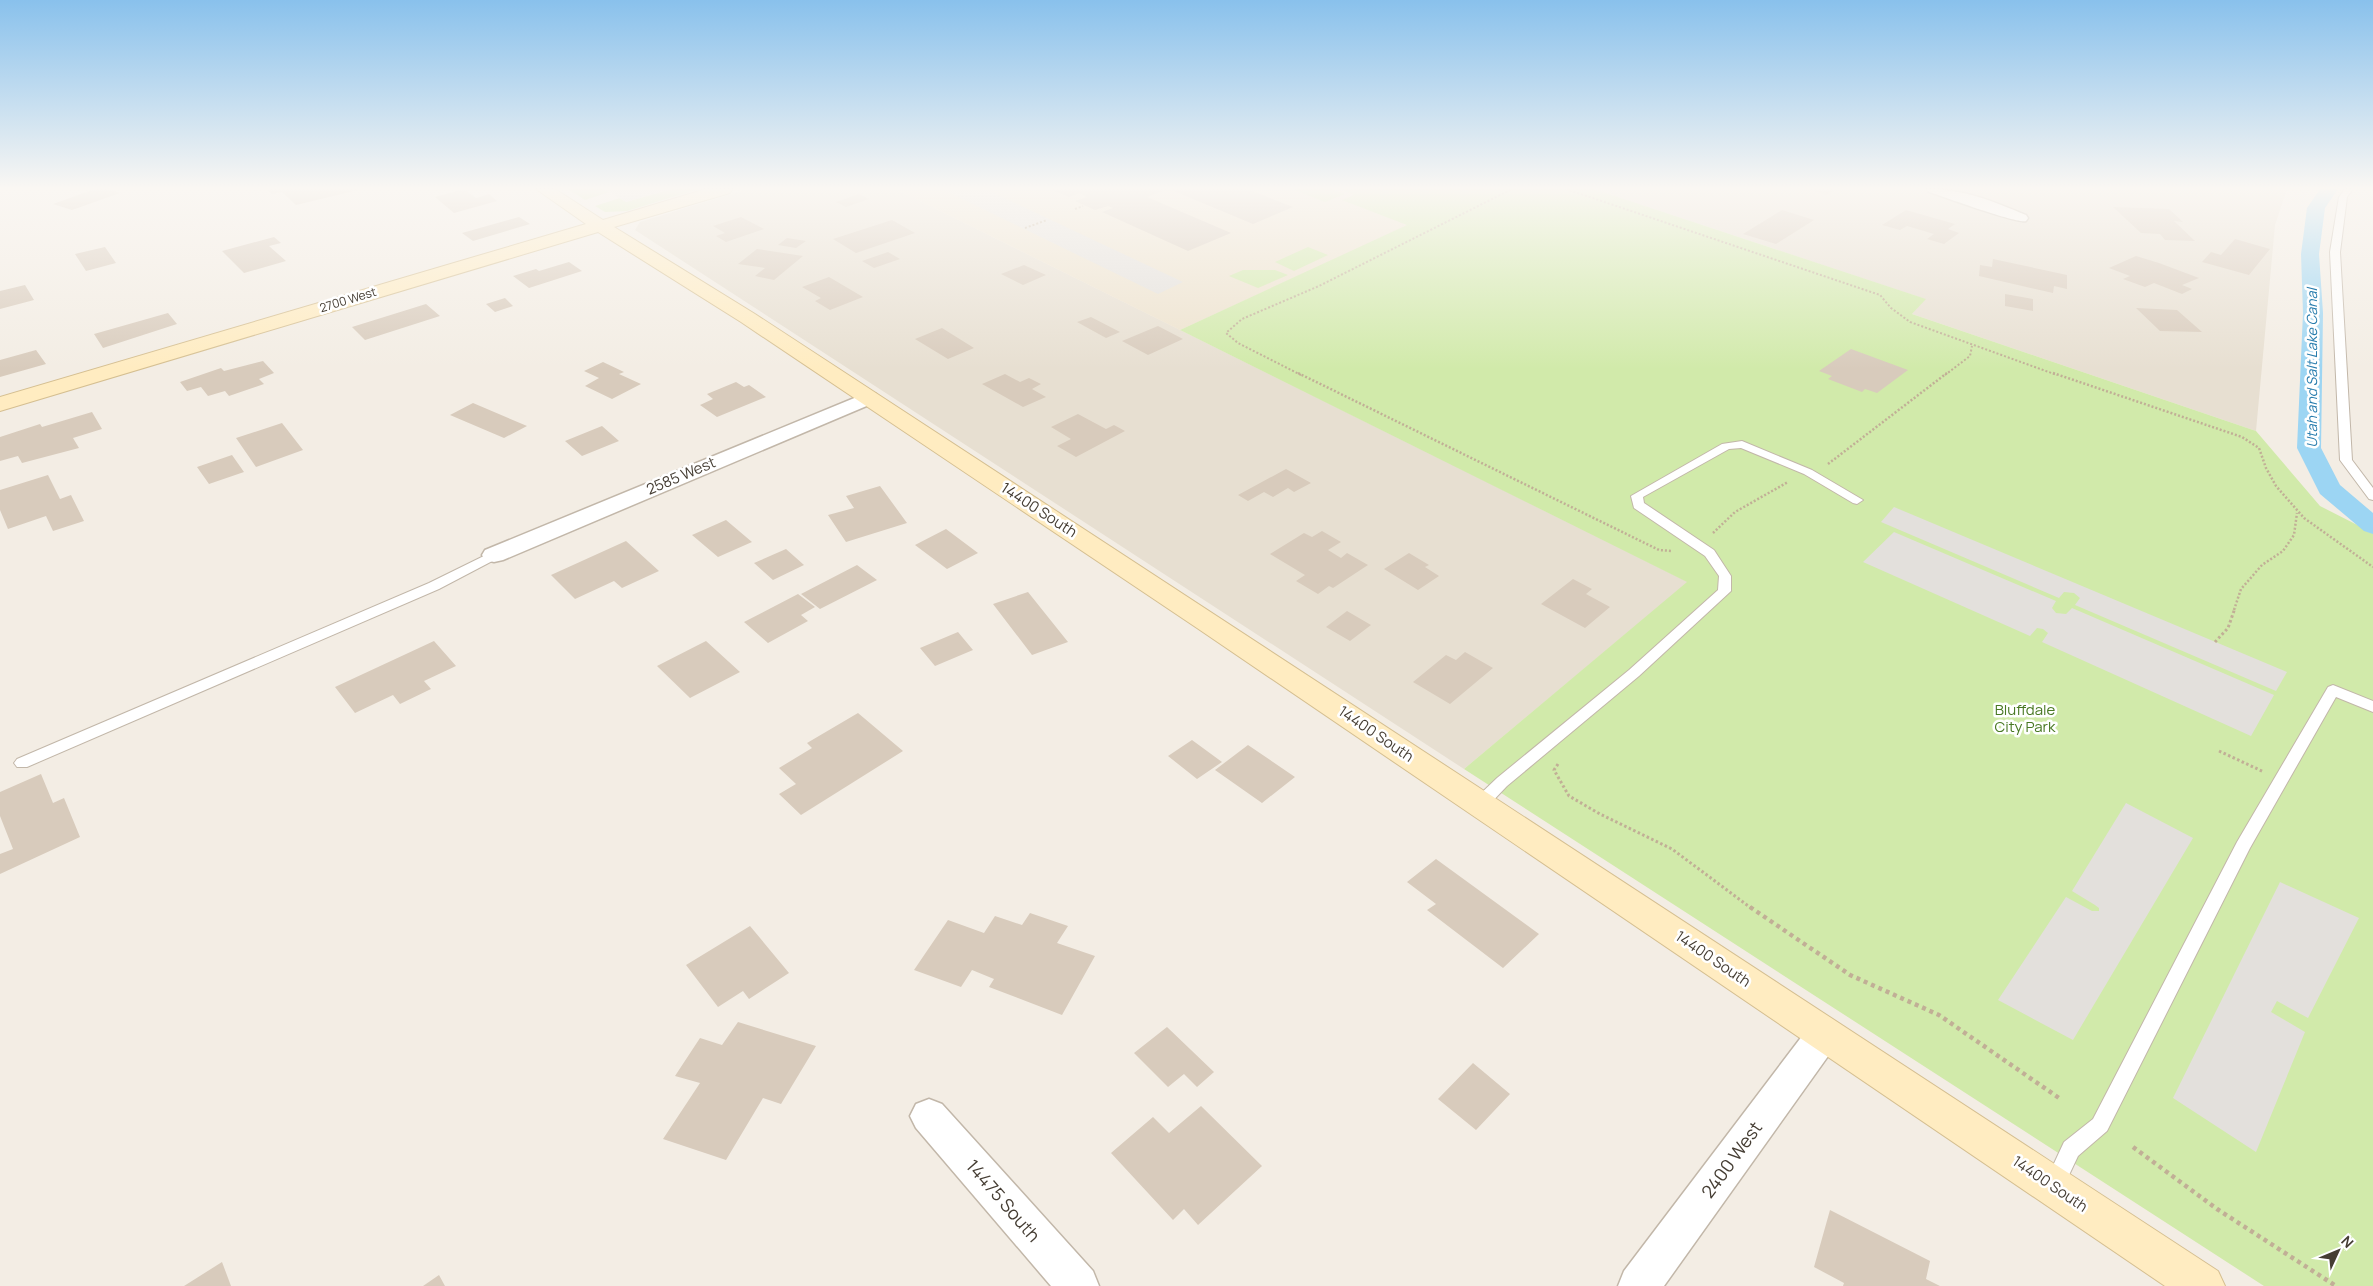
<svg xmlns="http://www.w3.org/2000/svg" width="2373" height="1286" font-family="Manrope,sans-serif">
<rect width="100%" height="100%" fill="#f3ede4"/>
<path fill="#e7dfd1" d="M748 189H896L1688 582 1464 769 635 230 640 222Z
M1594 189H2287L2275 225 2256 431 1912 314 1925 299Z"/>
<path fill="#ede2cd" d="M896 189H1488L1180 330Z"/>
<path fill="#d1eaaa" d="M568 189H604L609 192 585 200Z
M672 189H699L627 211 605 212 595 206 620 198 626 202Z
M1292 189H1333L1345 194 1325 202Z
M1340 189H1594L1926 299 1912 314 2256 431 2320 506 2373 533V1286H2264L1464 769 1687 582 1180 330 1407 225 1342 200 1354 195Z
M1308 247 1328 255 1294 271 1275 262Z
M1243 270H1275L1288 275 1258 288 1229 276Z"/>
<path fill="#e3e0dc" d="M605 189H669L626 202Z
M951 189H985L1183 282 1158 294 946 191Z
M1894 507 2287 672 2276 691 2075 605 2080 598 2074 593 2064 592 2059 598 1881 522Z
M1894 532 2056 601 2052 608 2056 613 2066 614 2072 608 2274 695 2251 736 2042 642 2048 633 2043 629 2037 628 2030 636 1863 562Z
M2126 803 2193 838 2073 1040 1998 1000 2066 897 2092 911H2099V908L2095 905 2072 891Z
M2280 882 2359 918 2308 1018 2277 1001 2271 1012 2305 1032 2256 1152 2173 1098Z"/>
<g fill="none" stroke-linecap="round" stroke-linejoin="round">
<path fill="#9cd5f3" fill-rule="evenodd" d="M2320 189H2338L2325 208 2319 254 2323 313 2321 448 2340 485 2373 513V534L2364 531 2320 494 2297 448 2303 313 2301 254 2307 208Z"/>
</g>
<path fill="#d8cbbc" d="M95 189H108L120 193 72 210 53 204Z
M272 189H358V190L296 205 282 192 272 194 268 190Z
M464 189 476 198 489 194 497 201 454 213 435 197Z
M1050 189H1168L1147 197 1231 233 1188 251 1102 212 1113 208 1108 206 1095 210 1075 201 1087 197 1080 193 1069 197Z
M1169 189H1247L1293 207 1253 224Z
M1809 189H1836L1826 195Z
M859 194 869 199 846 207 836 202Z
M2113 207 2169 209 2183 222 2174 221 2195 241 2165 240 2160 234 2141 233Z
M1782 210 1814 220 1776 244 1743 234Z
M1906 210 1955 224 1948 229 1959 233 1944 244 1927 239 1934 234 1907 226 1900 230 1882 225Z
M519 217 530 224 473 241 462 233Z
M741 217 764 229 726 242 716 236 725 233 713 226Z
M892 220 915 233 856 253 833 239Z
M274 237 281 243 269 246 286 261 244 273 222 251Z
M787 238 806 241 796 248 778 245Z
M2235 239 2270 249 2249 275 2202 262 2211 252 2221 255Z
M105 247 116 263 86 271 75 254Z
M757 249 803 256 774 280 755 276 765 268 738 264Z
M888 252 900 259 874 268 862 261Z
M2136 256 2159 263 2199 278 2182 285 2192 289 2182 294 2154 283 2145 287 2123 279 2130 276 2109 268Z
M1993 259 2067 275V289L2054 286 2053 293 1979 276 1980 265 1992 267Z
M569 262 582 271 529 288 513 276 536 269 539 271Z
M1024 265 1046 275 1023 285 1001 274Z
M829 277 863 297 830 310 815 301 821 298 802 287Z
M25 285 34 300 0 309V291Z
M2005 294 2033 299V311L2005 306Z
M505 298 513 306 495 312 486 304Z
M426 304 440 316 365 340 352 327Z
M2136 308 2177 310 2202 332 2160 331Z
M168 313 177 324 103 348 94 334Z
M1091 317 1120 332 1106 338 1077 322Z
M1158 326 1183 339 1148 355 1122 341Z
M942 328 974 348 948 359 915 339Z
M1851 349 1908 370 1877 393 1865 389 1862 392 1828 379 1832 376 1819 371Z
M36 350 46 364 0 377V360Z
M263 361 274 373 259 379 264 384 229 396 225 391 208 396 201 387 187 391 180 382 221 368 224 371Z
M603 362 624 372 619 374 641 384 612 399 585 386 599 378 584 371Z
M1005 374 1020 382 1029 378 1041 384 1032 389 1046 397 1023 407 982 384Z
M736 382 744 387 749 385 766 397 717 417 700 405 713 399 707 394Z
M473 403 527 426 504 438 450 415Z
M92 412 102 429 73 438 79 448 22 463 18 456 0 461V437L40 424 42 427Z
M1078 414 1106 429 1114 425 1125 431 1076 457 1057 446 1071 439 1051 427Z
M282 423 303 450 256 467 236 438Z
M602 426 619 441 582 456 565 441Z
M232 455 244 472 209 484 197 467Z
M1286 469 1311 483 1294 492 1288 488 1273 497 1264 492 1248 501 1238 495Z
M48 475 60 499 71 495 84 521 53 531 46 516 8 529 0 510V490Z
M880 486 907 523 846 542 828 515 854 508 846 496Z
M726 520 752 542 718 557 692 535Z
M946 529 978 553 947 569 915 545Z
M1322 531 1341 542 1328 550 1341 558 1347 553 1368 565 1333 588 1329 586 1318 594 1296 581 1305 575 1270 554 1304 533 1312 537Z
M626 541 659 571 622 588 614 581 575 599 551 575Z
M786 549 804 565 773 580 754 563Z
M1409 553 1429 565 1425 567 1439 576 1418 590 1384 569Z
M857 565 877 580 820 609 801 594Z
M1573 579 1592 589 1586 594 1610 607 1585 628 1541 604Z
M1028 592 1068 642 1032 655 993 604Z
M798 594 815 607 801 615 808 621 768 643 744 622Z
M1347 611 1371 625 1350 641 1326 627Z
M958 632 973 650 935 666 920 648Z
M434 641 456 666 424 681 431 689 400 704 393 695 355 713 335 687Z
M706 641 740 672 690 698 657 666Z
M1465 652 1493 668 1450 704 1413 682 1446 655 1456 660Z
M858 713 903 751 801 815 779 794 796 784 779 768 812 748 807 743Z
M1192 740 1222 762 1197 779 1168 756Z
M1248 745 1295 777 1262 803 1215 770Z
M41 774 53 803 64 798 80 837 0 874V854L13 849 0 816V792Z
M1436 859 1539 934 1503 968 1427 910 1436 904 1407 882Z
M1030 913 1068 926 1057 943 1095 956 1062 1015 989 987 994 979 972 970 961 987 914 970 948 920 984 933 995 916 1022 925Z
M750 926 789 973 749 999 743 991 718 1007 686 965Z
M738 1022 816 1046 781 1104 763 1098 726 1160 663 1139 700 1083 675 1076 700 1038 722 1045Z
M1167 1027 1214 1072 1197 1087 1184 1074 1168 1087 1134 1053Z
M1473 1063 1510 1094 1476 1130 1438 1099Z
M1201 1106 1262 1166 1198 1225 1184 1209 1173 1220 1111 1153 1153 1117 1169 1133Z
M1830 1210 1930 1261 1926 1279 1940 1286H1843L1844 1283 1814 1267Z
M222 1262 231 1286H184Z
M439 1275 445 1286H423Z"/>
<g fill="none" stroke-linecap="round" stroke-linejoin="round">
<defs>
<path id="lane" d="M2345 189H2353L2347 197 2340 252 2352 460 2373 488V500L2369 499 2340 460 2330 252 2339 197Z
M1742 441 1812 470 1863 500 1857 504 1853 503 1804 474 1741 448 1729 449 1643 497 1644 503 1714 550 1731 576V591L1639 676 1507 786 1486 808 1480 810 1474 808 1472 804 1474 800 1497 778 1629 670 1718 590 1719 576 1705 556 1634 508 1631 496 1722 444Z
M494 551 500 555 498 558 439 589 27 767H17L14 763 17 759 429 583Z
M2333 685 2373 701V712L2336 697 2250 848 2107 1131 2078 1156 2061 1192 2054 1195 2047 1192 2044 1185 2064 1142 2093 1119 2237 842 2328 687Z"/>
<path id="street" d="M1927 189C1964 189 1992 201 2026 215L2028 218 2026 221C2017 224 1945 197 1929 192Z
M869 392 876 394 879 398 876 402 503 560 494 562 485 560 482 555 485 550Z
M1824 1018 1836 1023 1842 1034 1836 1045 1664 1286H1618L1624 1271 1812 1023Z
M929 1099 942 1104 1093 1271 1099 1286H1051L916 1128 910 1116 916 1104Z"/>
<path id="secondary" d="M536 189H555L603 220 706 189H732L730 193 614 227 755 314 2218 1271 2225 1286H2165L1197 628 741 322 598 232 0 411V397L586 224Z"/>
</defs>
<use href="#lane" stroke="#c2b7a9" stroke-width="2"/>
<use href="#street" stroke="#c2b7a9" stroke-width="3"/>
<use href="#secondary" stroke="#d5bf91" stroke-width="2"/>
<path stroke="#c1af96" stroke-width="2" stroke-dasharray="2 2" stroke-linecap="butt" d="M1566 189 1880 295 1891 308 1910 322 2057 375
M1075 209 1083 206
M1025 228 1047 220
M1301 375 1238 343 1226 333 1242 319 1319 286 1512 189
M1945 375 1970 356 1972 346"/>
<path stroke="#c1af96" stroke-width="2.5" stroke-dasharray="2 2" stroke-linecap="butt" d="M1298 373 1659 550 1672 551
M2053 373 2242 437 2259 448 2266 468 2276 486 2304 518 2373 567
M1828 464 1947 373
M1713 533 1735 512 1788 482
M2234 610 2241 589 2262 565 2283 551 2294 535 2297 513"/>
<path stroke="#c1af96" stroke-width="3" stroke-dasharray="2.5 2.5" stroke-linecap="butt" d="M2215 642 2228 628 2235 608
M2219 751 2264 772
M1558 764 1554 770 1569 796 1600 814 1672 849 1751 908"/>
<path stroke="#c1af96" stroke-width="4.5" stroke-dasharray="4 4" stroke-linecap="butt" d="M1750 907 1850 975 1939 1015 2059 1098
M2133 1147 2217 1209 2336 1286"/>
<use href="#lane" fill="#fff" fill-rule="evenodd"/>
<use href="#street" fill="#fff" fill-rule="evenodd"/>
<use href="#secondary" fill="#ffecc1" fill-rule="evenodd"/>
</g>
<linearGradient id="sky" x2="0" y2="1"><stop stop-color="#89c1ec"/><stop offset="0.51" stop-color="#faf7f3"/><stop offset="1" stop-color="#faf7f3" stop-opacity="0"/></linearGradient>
<rect width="2373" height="369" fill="url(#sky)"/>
<g text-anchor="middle" stroke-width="5" stroke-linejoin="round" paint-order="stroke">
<g font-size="12" fill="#453d33" stroke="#fff">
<text transform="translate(348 300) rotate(-17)" y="4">2700 West</text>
</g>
<g font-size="14" font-style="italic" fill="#277cad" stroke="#fff">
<text transform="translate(2312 368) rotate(-90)" y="5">Utah and Salt Lake Canal</text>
</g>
<g font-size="15" fill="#453d33" stroke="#fff">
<text transform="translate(681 476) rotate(-23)" y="5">2585 West</text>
<text transform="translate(1039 510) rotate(33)" y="5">14400 South</text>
<text transform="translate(1376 734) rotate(34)" y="5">14400 South</text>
<text transform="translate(1713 959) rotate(34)" y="5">14400 South</text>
<text transform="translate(2050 1184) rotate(34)" y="5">14400 South</text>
</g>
<g font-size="15" fill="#497924" stroke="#fff">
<text x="2025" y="715">Bluffdale<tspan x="2025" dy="17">City Park</tspan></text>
</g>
<g font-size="18" fill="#453d33" stroke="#fff">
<text transform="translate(1732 1160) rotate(-54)" y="6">2400 West</text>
<text transform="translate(1003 1201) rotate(49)" y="6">14475 South</text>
</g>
</g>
<g transform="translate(2338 1251) rotate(46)" stroke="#ffffff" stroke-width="4" paint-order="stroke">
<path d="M0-4L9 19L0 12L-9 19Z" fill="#453d33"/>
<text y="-8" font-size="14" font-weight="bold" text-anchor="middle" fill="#453d33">N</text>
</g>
</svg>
